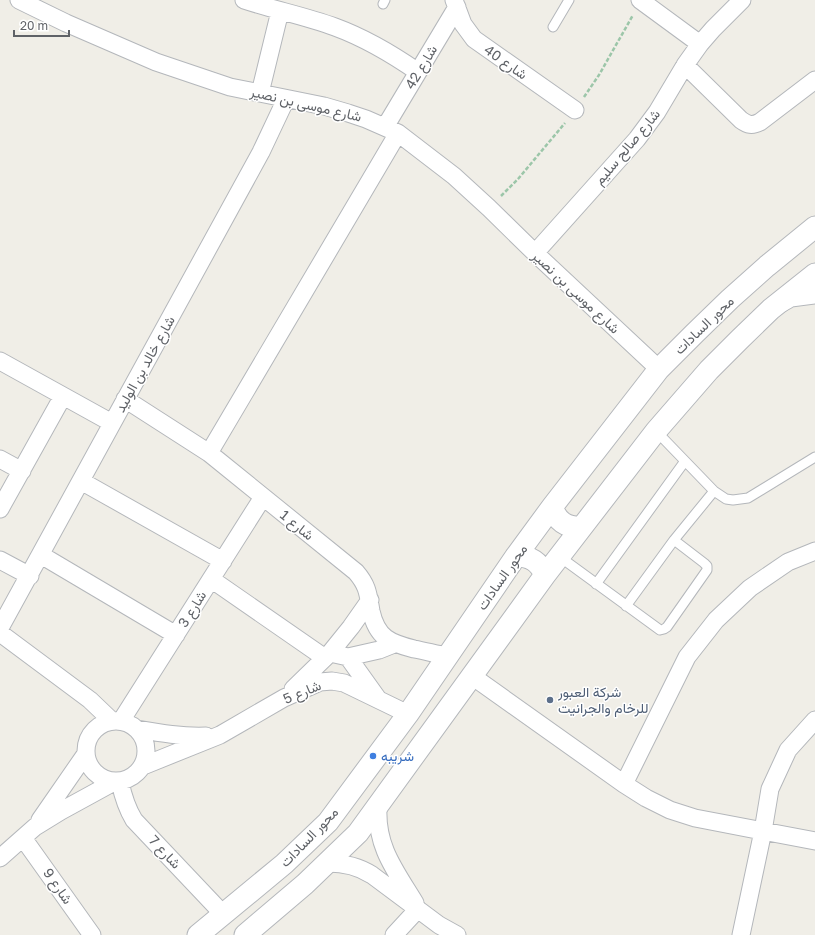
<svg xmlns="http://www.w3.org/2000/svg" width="815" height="935" font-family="'Golos Text',Vazirmatn,sans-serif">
<rect width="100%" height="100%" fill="#f0eee7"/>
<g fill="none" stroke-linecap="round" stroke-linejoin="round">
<defs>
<path id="service" d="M383 4 385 0
M553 27 569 0
M656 431 714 491 726 499 733 500 748 498 815 457
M560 557 660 630 664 629 667 627 707 570V566L704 563 674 540
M596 584 685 461
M626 606 674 540 714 491"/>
<path id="minor" d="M19 0 66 23 156 62 230 87 324 106 348 113 366 119 398 133 454 176 489 208 535 253 659 369
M244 0C274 10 305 16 335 27 365 38 392 54 418 72
M454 0 463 24 474 39 575 110
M640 0 700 44
M685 65 741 120C748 125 752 126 760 122L815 80
M260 93 280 11
M385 127 457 7
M535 253 637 139 657 112 685 65 700 44 713 29 742 0
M782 303 791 298 815 295
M0 361 112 423
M125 399 209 453 356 572C368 586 368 594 371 611 377 638 390 643 414 649 425 651 436 654 447 656
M209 453 398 133
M0 459 22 471
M81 481 223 561
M0 509 63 396
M41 555 176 635
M0 560 30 576
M211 579 325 658
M0 628 261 152 286 99
M0 633 90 700 112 721
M330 653 348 657 379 650 394 644
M348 657 378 699
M472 676 624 784 646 798 670 810 695 818 815 841
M293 689 330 653 351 627 370 600
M86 751a30 30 0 1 1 60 0a30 30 0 1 1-60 0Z
M121 721 263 497
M137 729C160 733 183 737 206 736
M143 766 220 735 284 698 320 682 332 681 344 683 408 714
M120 782C123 796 126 807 134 820L223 914
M624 784 687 657 716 620 750 588 788 562 815 551
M378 807C376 847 395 870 415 903
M40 820 85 755
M23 838 92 935
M0 858 35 827 61 811 114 782
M328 863C345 863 358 866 372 875L439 925 457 935
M394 935 418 909
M741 935 763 831 770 789 788 750 815 720"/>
<path id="tertiary" d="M552 507C557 521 566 528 582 527
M516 556C530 556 539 561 545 575
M198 935 284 864 328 822 408 714 516 556 552 507 659 369 694 334 730 299 767 266 815 227
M245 935 305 884 358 833 545 575 656 431 709 370 740 339 771 309 815 274"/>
</defs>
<use href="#service" stroke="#b4b7bb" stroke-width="11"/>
<use href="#minor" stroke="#b4b7bb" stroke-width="19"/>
<use href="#tertiary" stroke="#b4b7bb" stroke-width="23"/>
<path stroke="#9cc6a9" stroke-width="2.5" stroke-dasharray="4 2" stroke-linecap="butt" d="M584 97 599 75 633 15
M501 196 518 179 565 123"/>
<use href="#service" stroke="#fff" stroke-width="9"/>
<use href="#minor" stroke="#fff" stroke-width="17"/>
<use href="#tertiary" stroke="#fff" stroke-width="21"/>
</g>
<circle fill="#5c6f8a" stroke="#fff" stroke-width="1.5" cx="550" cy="700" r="4"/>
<circle fill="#3f7fe0" stroke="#fff" stroke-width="1.5" cx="373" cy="756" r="4"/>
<g text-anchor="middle" stroke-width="3" stroke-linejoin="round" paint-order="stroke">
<g font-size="14" fill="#5f6267" stroke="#fff">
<text transform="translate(506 62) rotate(35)" y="5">شارع 40</text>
<text transform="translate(421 67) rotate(-59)" y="5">شارع 42</text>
<text transform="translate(306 104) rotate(13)" y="5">شارع موسى بن نصير</text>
<text transform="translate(627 147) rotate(-50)" y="5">شارع صالح سليم</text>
<text transform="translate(576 292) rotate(43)" y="5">شارع موسى بن نصير</text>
<text transform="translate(704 325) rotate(-44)" y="5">محور السادات</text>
<text transform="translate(145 364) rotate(-61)" y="5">شارع خالد بن الوليد</text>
<text transform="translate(297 525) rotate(39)" y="5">شارع 1</text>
<text transform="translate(502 577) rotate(-55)" y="5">محور السادات</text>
<text transform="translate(192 609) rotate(-58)" y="5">شارع 3</text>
<text transform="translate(302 692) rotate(-23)" y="5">شارع 5</text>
<text transform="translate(309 837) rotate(-46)" y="5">محور السادات</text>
<text transform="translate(165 852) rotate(47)" y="5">شارع 7</text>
<text transform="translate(58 886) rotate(55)" y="5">شارع 9</text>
</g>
<g font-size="14" fill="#4e5e75" stroke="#fff" text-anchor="start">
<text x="558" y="697">شركة العبور<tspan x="558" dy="16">للرخام والجرانيت</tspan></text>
</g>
<g font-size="14" fill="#366cbe" stroke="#fff" text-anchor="start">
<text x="381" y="761">شريبه</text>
</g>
</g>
<path d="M14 30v6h55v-6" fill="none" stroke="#5f6267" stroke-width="2"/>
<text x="20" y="30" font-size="12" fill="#5f6267" stroke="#ffffff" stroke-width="3" paint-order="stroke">20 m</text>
</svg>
